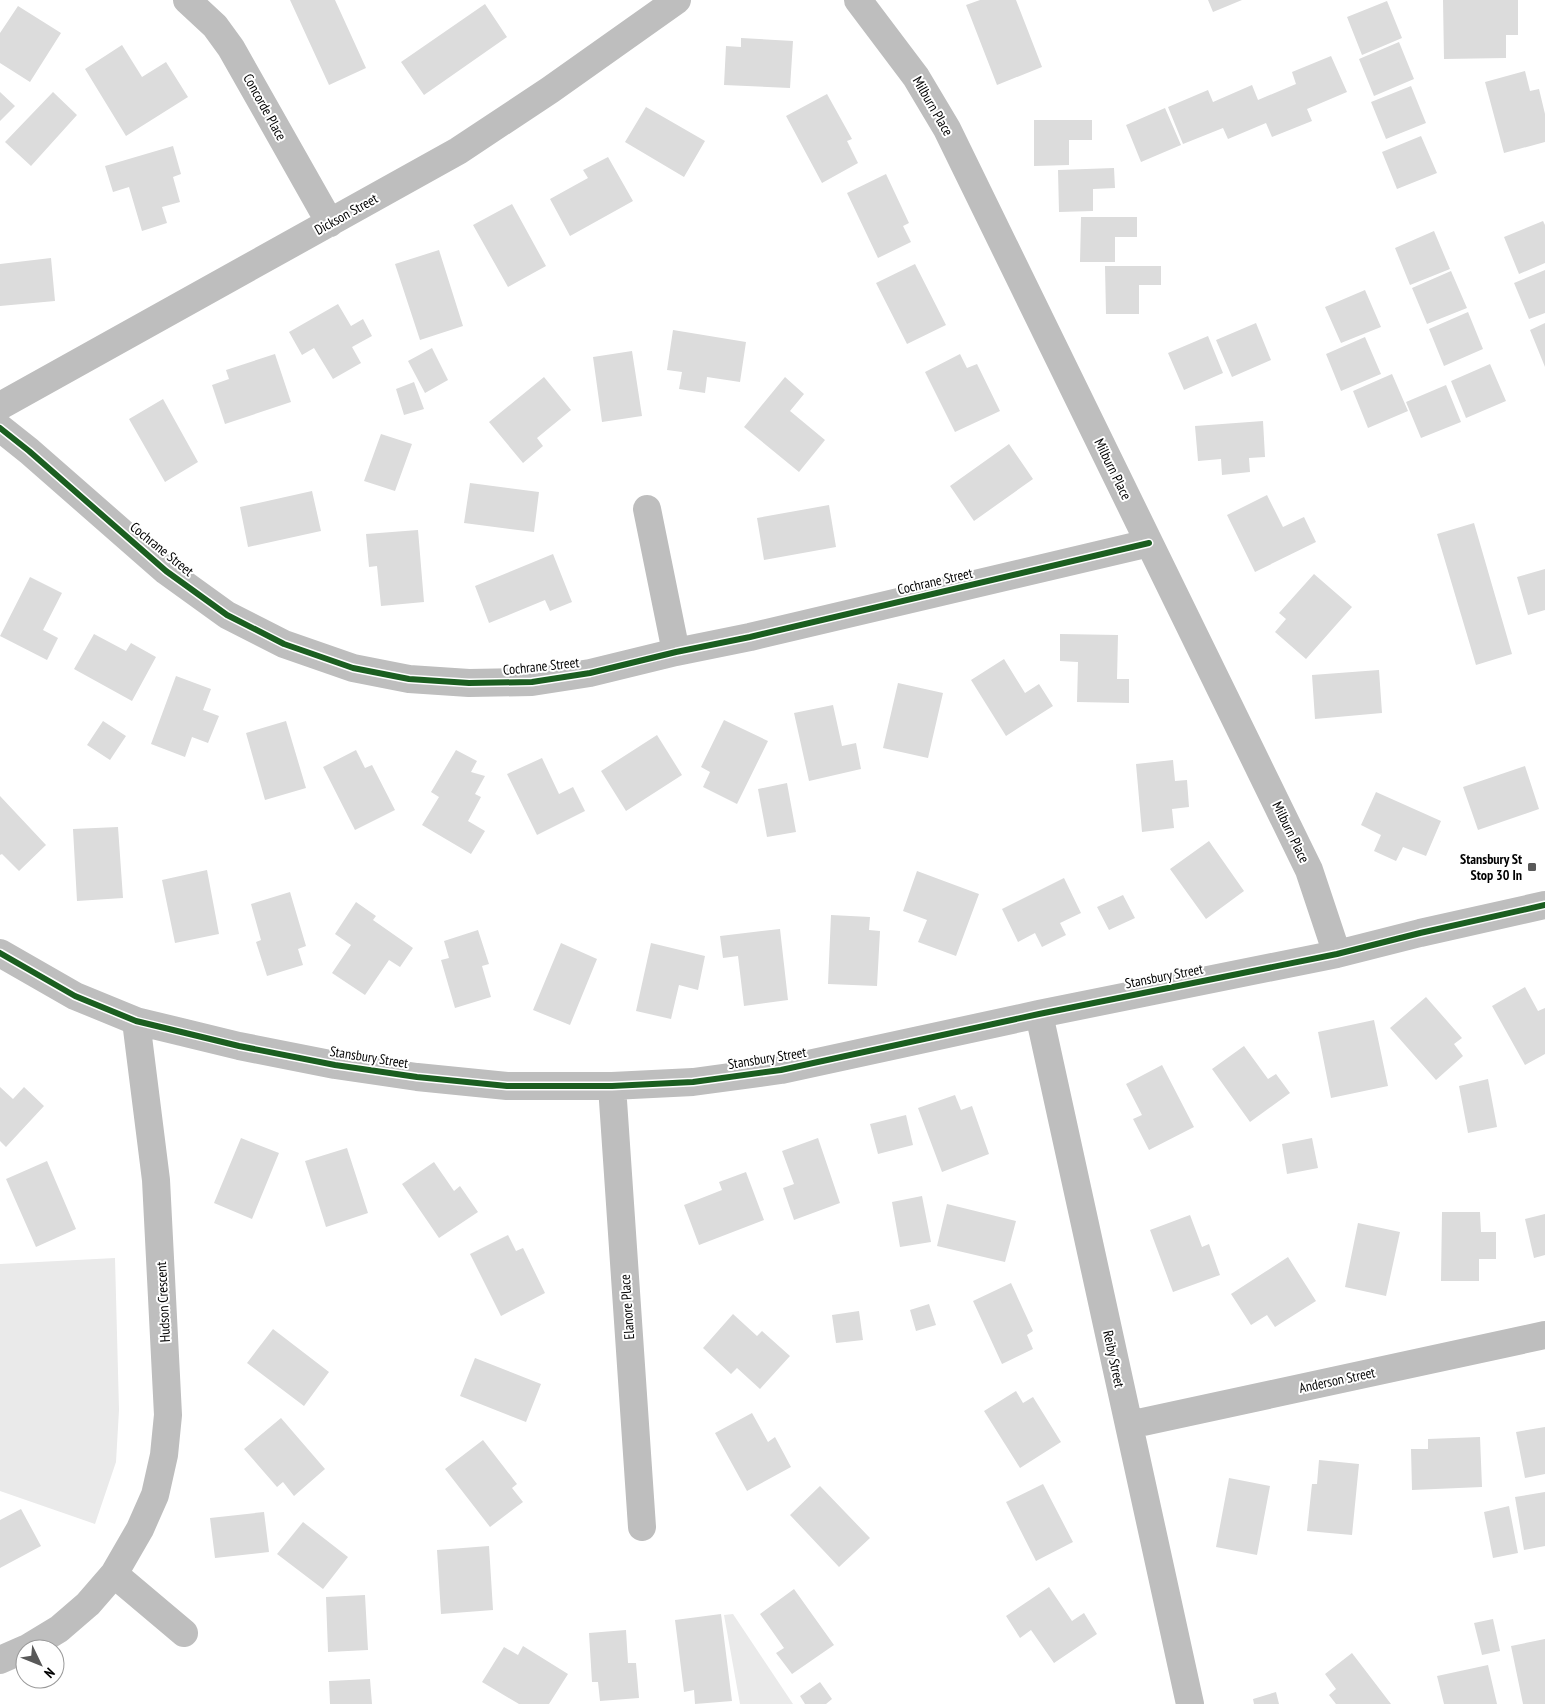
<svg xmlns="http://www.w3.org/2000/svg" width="1545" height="1704" font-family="'PT Sans Narrow',sans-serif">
<rect width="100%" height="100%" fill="#fff"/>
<path fill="#eaeaea" d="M115 1258 119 1410 116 1462 95 1524 0 1491V1264Z
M733 1614 793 1704H740L724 1615Z"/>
<path fill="#dcdcdc" d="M290 0H335L366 68 329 85Z
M980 0H1016L1042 67 997 85 966 5Z
M1208 0H1242L1213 12Z
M1443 0H1518V35H1506V58L1444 59Z
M1387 1 1402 38 1362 55 1347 17Z
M485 4 507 37 424 95 401 62Z
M18 6 61 33 30 82 0 63V33Z
M741 38 793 41 790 88 724 85 726 46 741 47Z
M1399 42 1414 79 1374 96 1359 59Z
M122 45 142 77 166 62 188 97 126 136 85 69Z
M1331 56 1347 92 1307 109 1312 121 1272 137 1266 123 1228 139 1223 128 1183 144 1168 107 1208 90 1213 102 1252 85 1258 100 1296 84 1292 72Z
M1525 71 1530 91 1539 89 1545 114V142L1504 153 1485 82Z
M1411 86 1426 123 1386 139 1371 102Z
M0 92 15 106 0 121Z
M53 92 77 115 31 166 5 142Z
M827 94 852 139 847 141 858 163 822 183 786 116Z
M646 107 705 141 684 177 625 142Z
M1165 108 1181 145 1141 162 1126 125Z
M1034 120H1092V140H1069V165L1034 166Z
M1421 136 1437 173 1397 189 1382 152Z
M173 146 181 174 173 177 180 202 162 207 167 223 142 231 129 187 113 192 105 166Z
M608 157 633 201 570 236 550 199 588 178 583 170Z
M1114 168 1115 188 1093 189V211L1059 212 1058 170Z
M886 174 909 223 903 226 911 242 878 258 847 193Z
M512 204 546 266 508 287 473 225Z
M1081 217H1137V237H1115V262H1080Z
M1543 221 1545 225V263L1519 274 1504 237Z
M1434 231 1450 269 1410 285 1395 248Z
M439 250 463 326 420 340 395 264Z
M51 258 55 301 0 306V264Z
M915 264 946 325 907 344 876 283Z
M1105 266H1161V285H1139V314H1106Z
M1545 270V313L1529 319 1514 283Z
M1451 271 1467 308 1427 324 1412 288Z
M1365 290 1381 327 1341 343 1325 307Z
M338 304 351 326 363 319 372 336 352 347 361 363 333 379 314 348 302 355 289 332Z
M1468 312 1483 349 1444 366 1429 329Z
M1256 323 1271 360 1232 377 1216 340Z
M1545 323V367L1530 330Z
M673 330 746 342 740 382 707 377 705 393 679 389 682 372 667 370Z
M1208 336 1223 373 1184 390 1168 353Z
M1365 337 1381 374 1341 391 1326 354Z
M432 348 448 380 425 393 408 361Z
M632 351 642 416 602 422 593 357Z
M275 354 291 402 225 424 212 385 229 379 226 370Z
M960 354 967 368 977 364 1000 411 955 432 925 372Z
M1490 364 1506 401 1466 418 1451 381Z
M1392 374 1408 411 1368 428 1353 391Z
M544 377 571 410 537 438 543 446 523 463 489 422Z
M785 377 804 394 790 411 825 440 799 472 744 427Z
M414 382 424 409 404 415 396 389Z
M1446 385 1461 422 1421 438 1406 402Z
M163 399 198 462 165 482 129 419Z
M1263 421 1265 457 1249 458 1250 472 1222 475 1221 459 1198 461 1195 426Z
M381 434 412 444 395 491 364 481Z
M1009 444 1033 479 974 521 950 486Z
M470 483 539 492 534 532 464 523Z
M312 491 321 531 248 547 240 507Z
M1267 495 1283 527 1304 517 1316 542 1255 572 1227 515Z
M829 505 836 547 764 560 757 518Z
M1474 523 1512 654 1476 665 1437 534Z
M418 530 424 602 381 606 377 566 369 567 366 534Z
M553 554 572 602 550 611 545 600 489 623 475 586Z
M1545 569V610L1528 615 1517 577Z
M1314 574 1352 607 1306 659 1275 632 1286 619 1279 613Z
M30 577 62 593 43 630 58 638 47 660 0 636Z
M94 634 126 651 131 643 156 657 132 701 74 669Z
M1060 634 1118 635 1117 679H1129V703L1077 702 1078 662 1060 661Z
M1004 659 1025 693 1039 684 1053 706 1006 736 971 680Z
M1379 670 1382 713 1315 719 1312 675Z
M176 676 211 689 203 710 219 716 208 743 192 737 185 757 151 744Z
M898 683 943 693 928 758 883 748Z
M833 705 842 746 856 743 861 769 809 781 794 713Z
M724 720 768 741 737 804 703 787 710 772 701 767Z
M103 721 126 736 110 760 87 745Z
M286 721 306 788 265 800 246 733Z
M657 735 682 775 626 811 601 771Z
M356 750 365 768 372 765 395 810 355 830 323 767Z
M456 750 477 761 471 772 485 776 475 794 481 797 468 821 485 831 471 854 422 825 439 797 431 792Z
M542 758 559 794 573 787 585 811 537 835 507 774Z
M1173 760 1175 781 1187 780 1189 807 1172 809 1174 828 1142 832 1136 764Z
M1525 766 1539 809 1478 830 1463 787Z
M787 783 796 832 767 837 758 789Z
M1376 792 1441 821 1426 856 1403 847 1396 861 1374 851 1381 835 1361 825Z
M0 796 46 845 19 871 2 854 0 855Z
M118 827 123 898 77 901 73 829Z
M1209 841 1244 891 1206 919 1170 869Z
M207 870 219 934 175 943 162 880Z
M917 871 979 894 956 956 918 942 927 920 903 911Z
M1064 878 1081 913 1060 923 1066 935 1042 947 1035 933 1018 942 1002 909Z
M290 892 306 946 298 949 303 965 267 976 256 942 261 940 251 904Z
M1123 895 1135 918 1109 930 1097 907Z
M356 902 376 916 373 920 413 948 400 967 389 960 365 995 332 973 351 945 335 934Z
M831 915 870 917 869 930 880 931 877 986 828 984Z
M780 929 788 1000 744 1006 738 956 723 958 720 936Z
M478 930 489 964 482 966 491 997 455 1008 441 960 449 958 444 941Z
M561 943 597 959 570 1025 533 1010Z
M651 943 705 956 698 990 679 985 671 1019 636 1011Z
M1525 987 1538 1011 1545 1008V1054L1525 1065 1492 1006Z
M1426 997 1462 1038 1454 1044 1463 1056 1436 1080 1390 1028Z
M1374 1020 1388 1086 1331 1098 1318 1032Z
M1244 1046 1268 1079 1276 1074 1290 1093 1250 1122 1212 1069Z
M1162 1065 1194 1127 1149 1150 1133 1119 1142 1115 1126 1084Z
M1488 1079 1497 1127 1468 1133 1459 1086Z
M0 1087 13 1099 24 1087 44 1106 6 1147 0 1141Z
M955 1095 961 1110 972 1106 989 1154 942 1172 918 1108Z
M906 1115 913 1145 878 1154 870 1124Z
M241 1138 279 1153 252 1219 214 1203Z
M818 1138 840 1203 794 1220 783 1188 794 1184 782 1151Z
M1312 1138 1318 1168 1287 1174 1282 1144Z
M347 1148 368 1213 326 1227 305 1161Z
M47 1161 76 1229 36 1247 6 1179Z
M434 1162 454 1191 460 1186 478 1212 439 1238 402 1184Z
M746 1172 764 1220 699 1245 684 1205 722 1190 719 1182Z
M922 1196 931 1242 900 1247 892 1202Z
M947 1204 1016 1221 1005 1262 937 1246Z
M1442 1212H1480L1481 1232H1496V1259H1479V1281H1441Z
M1545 1214V1255L1534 1258 1525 1219Z
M1190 1215 1202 1247 1209 1244 1220 1275 1173 1292 1150 1230Z
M1358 1223 1400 1232 1386 1296 1345 1287Z
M508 1235 516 1251 523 1248 545 1293 501 1316 470 1254Z
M1288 1257 1316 1301 1275 1327 1267 1315 1251 1325 1231 1294Z
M1011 1283 1033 1331 1027 1335 1033 1349 1002 1364 973 1301Z
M929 1304 936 1325 916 1331 910 1310Z
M859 1311 863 1340 836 1343 832 1315Z
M733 1314 757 1336 762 1331 790 1356 760 1389 737 1368 731 1374 703 1348Z
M273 1329 329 1372 304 1406 247 1363Z
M475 1358 541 1384 526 1422 460 1396Z
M1016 1391 1023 1403 1033 1397 1061 1442 1020 1468 984 1411Z
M752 1413 768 1442 775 1437 791 1467 747 1491 715 1433Z
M281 1418 325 1469 294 1496 283 1482 277 1487 244 1449Z
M1545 1427V1474L1525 1478 1516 1432Z
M1480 1437 1482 1487 1412 1490 1411 1449H1428V1439Z
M483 1440 517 1484 512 1488 523 1502 490 1527 445 1469Z
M1319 1460 1359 1464 1352 1535 1307 1531 1312 1484H1317Z
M1229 1478 1270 1486 1257 1555 1216 1547Z
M1043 1484 1073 1542 1036 1561 1006 1502Z
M820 1486 870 1538 839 1567 790 1515Z
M1545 1492V1546L1524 1550 1515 1497Z
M1509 1506 1518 1553 1493 1558 1484 1512Z
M21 1509 41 1546 0 1568V1520Z
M264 1512 269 1552 215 1558 210 1518Z
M303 1522 348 1557 323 1589 277 1554Z
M489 1546 493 1610 441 1614 437 1550Z
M1049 1587 1072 1621 1084 1613 1097 1634 1054 1663 1031 1630 1020 1638 1006 1616Z
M794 1589 834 1645 792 1674 776 1653 784 1648 760 1614Z
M365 1595 368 1650 328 1652 326 1597Z
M721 1614 732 1701 695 1704 694 1690 684 1692 675 1620Z
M1493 1619 1500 1651 1482 1655 1474 1623Z
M626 1630 628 1663H636L639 1698 600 1701 598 1682H592L589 1633Z
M1545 1639V1704H1523L1511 1646Z
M523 1646 568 1674 549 1704H519L482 1682 504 1647 518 1655Z
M1352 1653 1391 1704H1336L1329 1695 1336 1689 1325 1674Z
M1488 1665 1497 1704H1444L1437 1676Z
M370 1679 372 1704H330L329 1681Z
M820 1682 832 1699 826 1704H805L800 1696Z
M1276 1692 1279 1704H1254L1253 1699Z"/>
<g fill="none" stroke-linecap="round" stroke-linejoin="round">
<path stroke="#bebebe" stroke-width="28" d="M187 0 215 26 231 48 330 223
M858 0 916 77 947 129 1309 870 1337 954
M0 406 458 151 550 90 677 0
M0 428 29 451 166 571 227 615 284 644 353 668 409 679 469 683 532 682 590 673 676 652 750 637 1149 543
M647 509 676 652
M0 953 75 996 136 1021 239 1046 335 1065 417 1077 507 1086H612L693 1082 781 1070 1039 1014 1337 954 1420 933 1545 905
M1039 1014 1190 1704
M612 1086 642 1527
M1129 1425 1545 1335
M114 1574 184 1633
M26 1649 59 1629 88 1604 114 1574 140 1529 155 1495 164 1455 168 1415 156 1180 136 1021
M0 1660 25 1649"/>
<defs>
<path id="cycleway" d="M0 428 29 451 166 571 227 615 284 644 353 668 409 679 469 683 532 682 590 673 676 652 750 637 1149 543
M0 953 75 996 136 1021 239 1046 335 1065 417 1077 507 1086H612L693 1082 781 1070 1039 1014 1337 954 1420 933 1545 905"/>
</defs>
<use href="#cycleway" stroke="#fff" stroke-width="9"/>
<use href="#cycleway" stroke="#1b5e20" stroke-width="6"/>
</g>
<rect fill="#595959" stroke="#fff" stroke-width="2" x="1527" y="862" width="10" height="10" rx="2.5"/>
<g text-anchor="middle" stroke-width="4" stroke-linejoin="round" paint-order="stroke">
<g font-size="14" fill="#000" stroke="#fff">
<text transform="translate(933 106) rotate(60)" y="5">Milburn Place</text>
<text transform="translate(265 107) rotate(61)" y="5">Concorde Place</text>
<text transform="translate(346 214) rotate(-29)" y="5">Dickson Street</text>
<text transform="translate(1113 469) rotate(64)" y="5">Milburn Place</text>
<text transform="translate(162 549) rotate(39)" y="5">Cochrane Street</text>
<text transform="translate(935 581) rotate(-13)" y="5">Cochrane Street</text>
<text transform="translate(541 666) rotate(-6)" y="5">Cochrane Street</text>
<text transform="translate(1291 832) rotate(64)" y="5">Milburn Place</text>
<text transform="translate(1164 976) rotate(-11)" y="5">Stansbury Street</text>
<text transform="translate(369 1057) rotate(9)" y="5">Stansbury Street</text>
<text transform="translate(767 1058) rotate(-9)" y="5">Stansbury Street</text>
<text transform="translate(163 1302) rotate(-93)" y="5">Hudson Crescent</text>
<text transform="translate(627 1307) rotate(-94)" y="5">Elanore Place</text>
<text transform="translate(1114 1359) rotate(78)" y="5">Reiby Street</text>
<text transform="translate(1337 1380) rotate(-12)" y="5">Anderson Street</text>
</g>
<g font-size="14" font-weight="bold" fill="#000" stroke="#fff" text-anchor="end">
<text x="1522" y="864">Stansbury St<tspan x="1522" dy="16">Stop 30 In</tspan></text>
</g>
</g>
<g transform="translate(40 1664) rotate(133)"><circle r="24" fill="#ffffff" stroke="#999999"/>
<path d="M0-4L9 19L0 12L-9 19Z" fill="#595959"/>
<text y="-8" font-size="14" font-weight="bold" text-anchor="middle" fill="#000000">N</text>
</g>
</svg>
